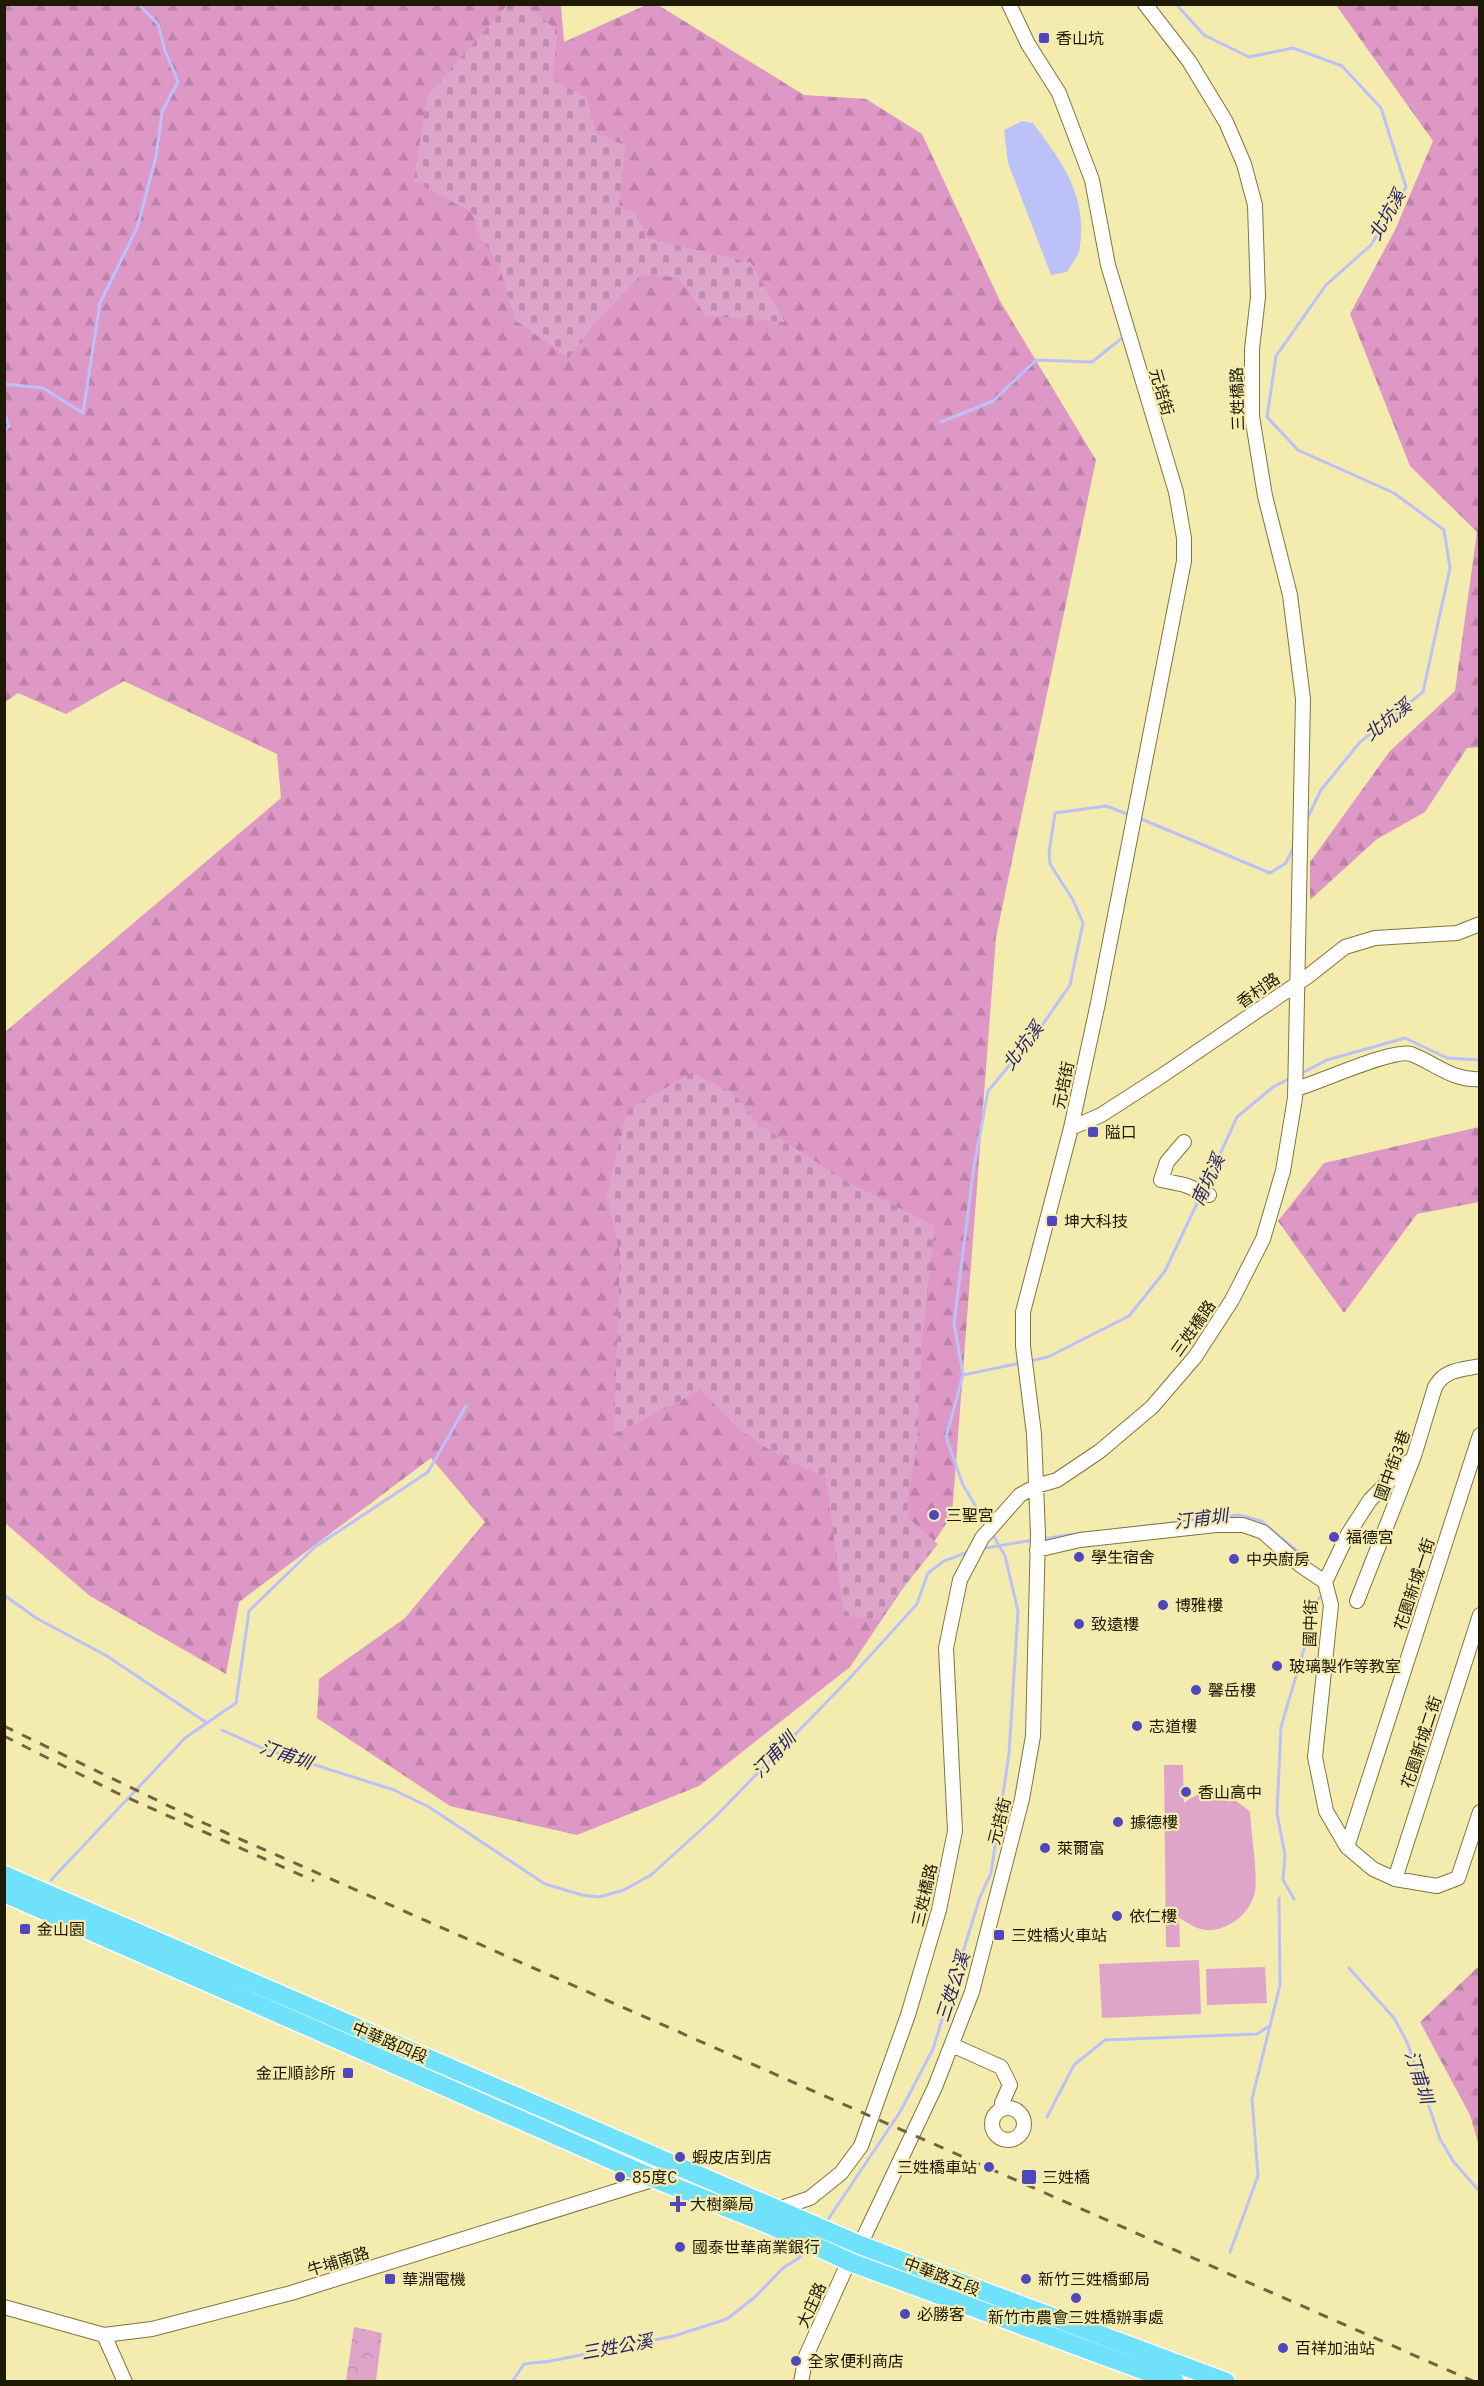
<svg xmlns="http://www.w3.org/2000/svg" width="1484" height="2386" font-family="'IBM Plex Sans','Noto Sans TC',sans-serif">
<defs>
<pattern id="forest-firs" width="22" height="20" patternUnits="userSpaceOnUse" patternTransform="scale(1.5)"><rect width="22" height="20" fill="#dd98c5"/><path d="M5 1l3.5 6h-7zM16 11l3.5 6h-7z" fill="#bd82a8"/></pattern>
<pattern id="cemetery-stones" width="16" height="16" patternUnits="userSpaceOnUse" patternTransform="scale(1.5)"><rect width="16" height="16" fill="#dfa4c9"/><path d="M2 7V4a2 2 0 0 1 4 0v3zM10 15v-3a2 2 0 0 1 4 0v3z" fill="#bf8dab"/></pattern>
<pattern id="park-crowns" width="20" height="18" patternUnits="userSpaceOnUse" patternTransform="scale(1.5)"><rect width="20" height="18" fill="#dfa4c9"/><path d="M2 6a3 3 0 1 1 6 0M12 15a3 3 0 1 1 6 0" fill="none" stroke="#bf8dab"/></pattern>
</defs>
<rect width="100%" height="100%" fill="#f4ebae"/>
<path fill="#dfa4c9" d="M1164 1765H1183L1184 1803C1208 1784 1229 1793 1250 1812 1251 1831 1258 1876 1255 1891 1251 1914 1227 1932 1205 1930 1196 1929 1187 1922 1179 1918L1180 1947H1166Z
M1199 1960 1201 2014 1102 2018 1099 1964Z
M1265 1967 1267 2003 1207 2005 1206 1969Z"/>
<path fill="url(#forest-firs)" d="M5 5H561L564 42 646 5H658L804 95 866 99 922 134 1000 301 1096 460 996 937 952 1515 850 1667 699 1786 577 1835 450 1806 317 1718 319 1679 405 1618 485 1522 431 1458 239 1602 226 1674 90 1596 5 1523V1032L281 798 277 754 124 681 66 714 18 693 5 702Z
M1336 5H1479L1480 747 1467 748 1425 812 1377 839 1310 900V862L1390 751 1455 691 1477 532 1410 466 1350 314 1395 230 1433 141Z
M1479 1127V1202L1417 1214 1344 1313 1278 1221 1324 1163Z
M1479 1966V2146L1470 2115 1420 2022Z"/>
<path fill="url(#cemetery-stones)" d="M507 5H525L557 30 553 80 586 97 596 133 625 145 619 208 635 212 648 238 751 263 785 322 706 316 678 277 641 275 593 326 569 358 515 320 499 265 479 235 473 213 414 181 427 96Z
M692 1073 733 1093 758 1124 844 1180 935 1226 922 1340 917 1448 908 1494 907 1517 938 1544 878 1620 844 1616 826 1478 779 1456 737 1428 701 1390 614 1435 620 1253 606 1195 628 1109Z"/>
<path fill="url(#park-crowns)" d="M354 2327 382 2333 376 2381H346Z"/>
<path fill="#bcc1fa" d="M1022 121 1033 123C1062 162 1087 194 1080 247 1079 255 1071 265 1067 272L1051 275 1008 163 1004 130Z"/>
<g fill="none" stroke-linecap="round" stroke-linejoin="round">
<path stroke="#bcc1fa" stroke-width="3" d="M1176 4 1204 35 1249 57 1293 48 1342 66 1381 108 1406 187 1371 245 1326 285 1276 356 1267 417 1298 450 1394 493 1444 530 1450 568 1423 692 1360 742 1321 790 1306 821
M4 384 43 388 83 413 100 303 137 228 156 157 162 112 178 81 165 51 158 24 138 4
M4 413 9 426 4 431
M941 422 993 401 1036 360 1092 362 1122 338
M1139 818 1270 873 1286 863 1294 846
M1300 1074 1327 1060 1405 1038 1447 1058 1480 1060
M1204 1189 1237 1117 1273 1087 1291 1078
M1030 1361 1048 1357 1129 1316 1165 1271 1201 1195
M963 1375 1020 1363
M987 1525 963 1485 946 1437 963 1375 954 1323 974 1166 988 1091 1041 1027 1070 985 1083 923 1073 900 1050 864 1049 853 1055 813 1106 806 1130 815
M1120 1529 1239 1515 1261 1521 1309 1561
M1042 1539 1081 1533
M980 1549 1033 1540
M4 1595 36 1618 107 1656 207 1723
M222 1730 262 1748 394 1790 429 1807 545 1884 582 1895 599 1897 624 1890 651 1875 715 1817 849 1679 917 1604 928 1573 944 1561 971 1551
M51 1880 185 1738 236 1703 249 1611 315 1547 428 1472 466 1406
M1294 1899 1283 1880 1285 1855 1277 1813 1281 1727 1319 1598
M1349 1968 1394 2018 1407 2042 1440 2139 1453 2161 1480 2192
M1047 2117 1074 2065 1105 2040 1257 2034 1268 2027
M825 2224 900 2112 933 2049 980 1897 991 1873 1009 1754 1018 1611 1005 1556 992 1533
M1230 2252 1258 2176 1252 2099 1280 1985 1279 1898
M512 2382 524 2364 551 2361 674 2336 727 2319 755 2297 783 2268 799 2258 807 2248"/>
<defs>
<path id="minor" d="M1296 1089C1318 1083 1393 1048 1411 1054 1435 1063 1452 1081 1480 1079
M1071 1128 1101 1115 1160 1077 1307 977 1345 947 1375 938 1457 933 1480 924
M1184 1142 1167 1162 1161 1180 1185 1185 1209 1195
M1037 1550 1080 1540 1216 1525H1243L1263 1532 1300 1565 1325 1582 1331 1605 1315 1757 1326 1811 1347 1847 1373 1869 1395 1879 1437 1886 1458 1878 1480 1812
M1325 1582 1348 1534 1370 1500 1408 1462
M1357 1601 1414 1456 1435 1387C1445 1369 1461 1370 1480 1366
M1347 1847 1480 1435
M1395 1879 1480 1615
M952 2045 1001 2067 1010 2085 1002 2103 1003 2109
M992 2124a16 16 0 1 1 32 0a16 16 0 1 1-32 0Z
M775 2210 810 2198 841 2173 861 2146 908 2015 939 1910 955 1831 946 1648 960 1580 982 1538 1020 1495 1036 1486 1057 1480 1100 1451 1152 1407 1195 1357 1232 1300 1263 1239 1283 1171 1295 1098 1303 699 1290 595 1265 496 1252 416V349L1258 297 1255 205 1244 164 1226 122 1189 61 1145 4
M4 2307 104 2335 152 2329 291 2293 655 2179 666 2160
M104 2335 125 2382
M801 2382 806 2356 844 2272 860 2245 935 2087 972 1992 1022 1799 1033 1736 1038 1534 1034 1434 1023 1346V1312L1071 1128 1098 1003 1184 561V538L1176 492 1108 265 1092 180 1059 93 1028 44 1009 4"/>
<path id="major" d="M4 1875 860 2245 1226 2382
M4 1893 655 2179 770 2225 850 2262 1175 2382"/>
</defs>
<use href="#minor" stroke="#7f763c" stroke-width="16"/>
<use href="#major" stroke="#fff" stroke-width="21"/>
<use href="#minor" stroke="#fff" stroke-width="14"/>
<use href="#major" stroke="#6fe1fb" stroke-width="18"/>
<path stroke="#6c6641" stroke-width="3" stroke-dasharray="10 10" stroke-linecap="butt" d="M4 1726 206 1824 1475 2382
M4 1736 117 1793 314 1881"/>
</g>
<g fill="#5046bd" stroke="#f4ebae" stroke-width="2">
<rect x="1038" y="32" width="12" height="12" rx="3"/>
<rect x="1087" y="1126" width="12" height="12" rx="3"/>
<rect x="1046" y="1215" width="12" height="12" rx="3"/>
<circle cx="934" cy="1515" r="6"/>
<circle cx="1334" cy="1537" r="6"/>
<circle cx="1079" cy="1557" r="6"/>
<circle cx="1234" cy="1559" r="6"/>
<circle cx="1163" cy="1605" r="6"/>
<circle cx="1079" cy="1624" r="6"/>
<circle cx="1277" cy="1666" r="6"/>
<circle cx="1196" cy="1690" r="6"/>
<circle cx="1137" cy="1726" r="6"/>
<circle cx="1186" cy="1792" r="6"/>
<circle cx="1118" cy="1822" r="6"/>
<circle cx="1045" cy="1848" r="6"/>
<circle cx="1117" cy="1916" r="6"/>
<rect x="19" y="1923" width="12" height="12" rx="3"/>
<rect x="993" y="1929" width="12" height="12" rx="3"/>
<rect x="342" y="2067" width="12" height="12" rx="3"/>
<circle cx="680" cy="2157" r="6"/>
<circle cx="989" cy="2167" r="6"/>
<circle cx="620" cy="2177" r="6"/>
<rect x="1021" y="2169" width="16" height="16" rx="3"/>
<path d="M675 2195h6v6h6v6h-6v6h-6v-6h-6v-6h6z"/>
<circle cx="680" cy="2247" r="6"/>
<rect x="384" y="2273" width="12" height="12" rx="3"/>
<circle cx="1026" cy="2279" r="6"/>
<circle cx="1076" cy="2298" r="6"/>
<circle cx="905" cy="2314" r="6"/>
<circle cx="1283" cy="2348" r="6"/>
<circle cx="796" cy="2361" r="6"/>
</g>
<g text-anchor="middle" stroke-width="4.5" stroke-linejoin="round" paint-order="stroke">
<g font-size="16" fill="#1d1902" stroke="#f4ebae" text-anchor="start">
<text x="1056" y="44">香山坑</text>
<text x="1105" y="1138">隘口</text>
<text x="1064" y="1227">坤大科技</text>
<text x="946" y="1521">三聖宮</text>
<text x="1346" y="1543">福德宮</text>
<text x="1091" y="1563">學生宿舍</text>
<text x="1246" y="1565">中央廚房</text>
<text x="1175" y="1611">博雅樓</text>
<text x="1091" y="1630">致遠樓</text>
<text x="1289" y="1672">玻璃製作等教室</text>
<text x="1208" y="1696">馨岳樓</text>
<text x="1149" y="1732">志道樓</text>
<text x="1198" y="1798">香山高中</text>
<text x="1130" y="1828">據德樓</text>
<text x="1057" y="1854">萊爾富</text>
<text x="1129" y="1922">依仁樓</text>
<text x="37" y="1935">金山園</text>
<text x="1011" y="1941">三姓橋火車站</text>
<text x="336" y="2079" text-anchor="end">金正順診所</text>
<text x="692" y="2163">蝦皮店到店</text>
<text x="977" y="2173" text-anchor="end">三姓橋車站</text>
<text x="632" y="2183">85度C</text>
<text x="1042" y="2183">三姓橋</text>
<text x="690" y="2210">大樹藥局</text>
<text x="692" y="2253">國泰世華商業銀行</text>
<text x="402" y="2285">華淵電機</text>
<text x="1038" y="2285">新竹三姓橋郵局</text>
<text x="917" y="2320">必勝客</text>
<text x="1076" y="2323" text-anchor="middle">新竹市農會三姓橋辦事處</text>
<text x="1295" y="2354">百祥加油站</text>
<text x="808" y="2367">全家便利商店</text>
</g>
<g font-size="16" fill="#1d1902" stroke="#f4ebae">
<text transform="translate(1162 392) rotate(74)" y="6">元培街</text>
<text transform="translate(1237 399) rotate(-92)" y="6">三姓橋路</text>
<text transform="translate(1258 990) rotate(-35)" y="6">香村路</text>
<text transform="translate(1063 1085) rotate(-78)" y="6">元培街</text>
<text transform="translate(1193 1328) rotate(-55)" y="6">三姓橋路</text>
<text transform="translate(1392 1465) rotate(-70)" y="6">國中街3巷</text>
<text transform="translate(1414 1584) rotate(-72)" y="6">花園新城一街</text>
<text transform="translate(1310 1623) rotate(-88)" y="6">國中街</text>
<text transform="translate(1421 1742) rotate(-72)" y="6">花園新城二街</text>
<text transform="translate(999 1821) rotate(-76)" y="6">元培街</text>
<text transform="translate(924 1895) rotate(-77)" y="6">三姓橋路</text>
<text transform="translate(390 2042) rotate(23)" y="6">中華路四段</text>
<text transform="translate(338 2261) rotate(-17)" y="6">牛埔南路</text>
<text transform="translate(942 2276) rotate(21)" y="6">中華路五段</text>
<text transform="translate(811 2305) rotate(-66)" y="6">大庄路</text>
</g>
<g font-size="18" font-style="italic" fill="#271d6c" stroke="#f4ebae">
<text transform="translate(1387 215) rotate(-60)" y="6">北坑溪</text>
<text transform="translate(1388 720) rotate(-38)" y="6">北坑溪</text>
<text transform="translate(1023 1046) rotate(-53)" y="6">北坑溪</text>
<text transform="translate(1208 1180) rotate(-65)" y="6">南坑溪</text>
<text transform="translate(1201 1519) rotate(-7)" y="6">汀甫圳</text>
<text transform="translate(286 1755) rotate(19)" y="6">汀甫圳</text>
<text transform="translate(774 1755) rotate(-47)" y="6">汀甫圳</text>
<text transform="translate(953 1987) rotate(-72)" y="6">三姓公溪</text>
<text transform="translate(1419 2077) rotate(72)" y="6">汀甫圳</text>
<text transform="translate(617 2347) rotate(-10)" y="6">三姓公溪</text>
</g>
</g>
<rect width="1484" height="2386" fill="none" stroke="#1d1902" stroke-width="12"/>
</svg>
